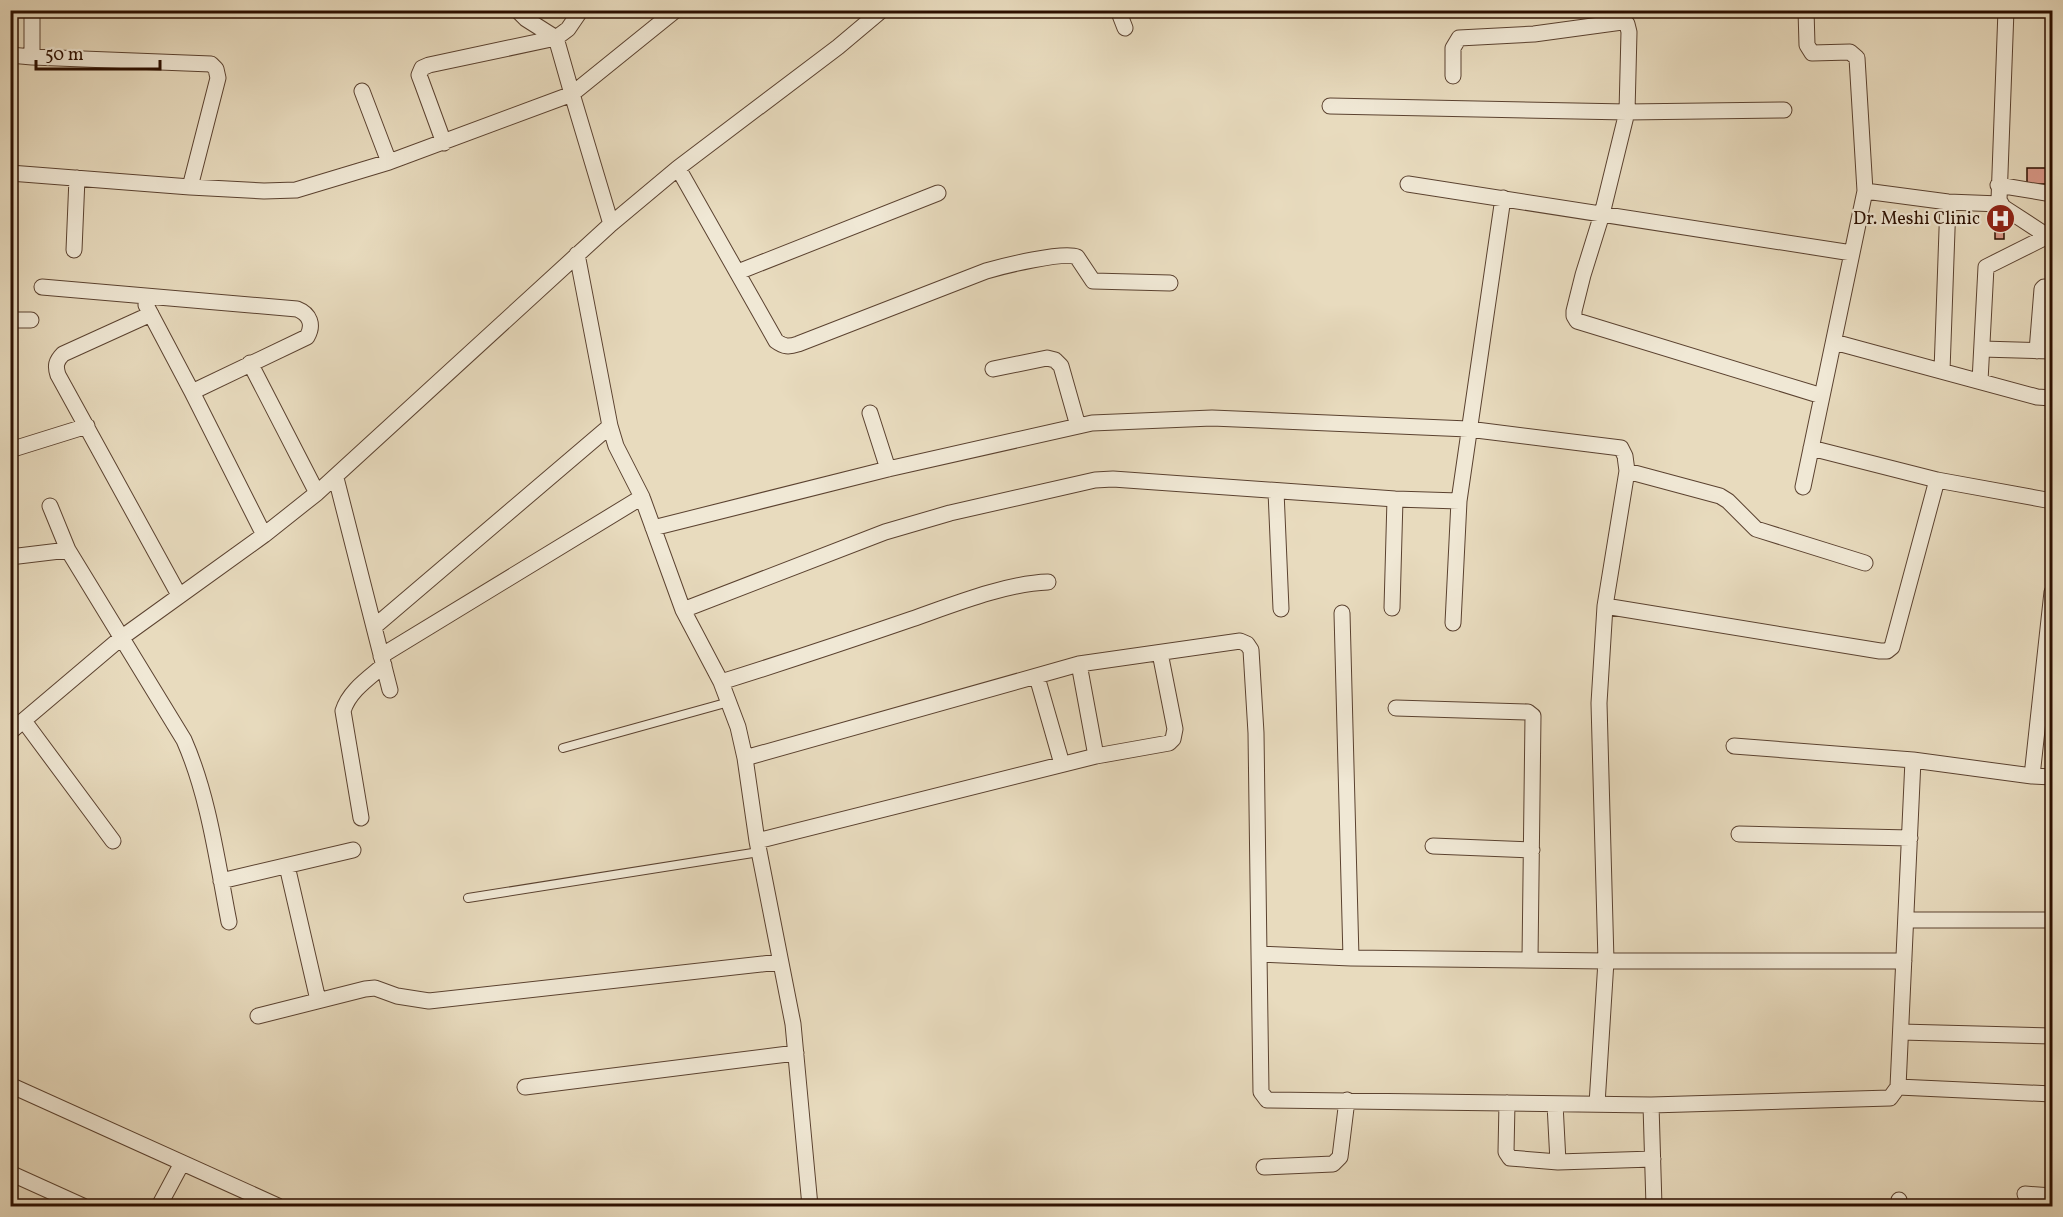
<svg xmlns="http://www.w3.org/2000/svg" width="2063" height="1217" font-family="Vollkorn,serif">
<rect width="100%" height="100%" fill="#e8dbbe"/>
<filter id="stains"><feTurbulence type="fractalNoise" baseFrequency=".00333" numOctaves="4"/><feColorMatrix values="0 0 0 0 .2 0 0 0 0 .09 0 0 0 0 .02 0 0 0 .5 -.17"/></filter>
<radialGradient id="worn" r=".72"><stop offset=".6" stop-color="#630" stop-opacity="0"/><stop offset="1" stop-color="#630" stop-opacity=".3"/></radialGradient>
<path fill="#da9989" stroke="#2c0f00" stroke-width="1.5" d="M2027 168H2052V184H2027Z
M1995 215H2004V239H1995Z"/>
<g fill="none" stroke-linecap="round" stroke-linejoin="round">
<defs>
<path id="lane" d="M563 748 729 702
M468 898 759 852"/>
<path id="street" d="M517 10 526 19 556 38 572 94 676 10
M1118 10 1125 28
M2006 10 1999 200 2003 207 2052 239
M10 55 32 57V10
M32 57 211 64 216 69 218 78 190 187
M1453 76V48L1459 38 1534 34 1622 22 1627 24 1629 32 1627 112 1602 214 1583 275 1574 311V316L1577 321 1822 396
M362 91 389 162
M1330 106 1627 112 1784 110
M444 143 422 83 419 75 422 68 429 65 556 38 568 29 581 10
M678 168 776 341C784 347 789 347 798 344L986 271C1003 266 1064 251 1077 257L1093 281 1170 283
M10 173 190 187 264 191 296 190 389 162 572 94 611 224
M1408 184 1852 253
M1998 185 2052 194
M1865 191 1948 202 2000 204
M74 250 77 178
M577 254 610 426 616 446 642 497 683 610 721 682 738 727 745 758 757 841 793 1024 810 1206
M738 272 938 193
M42 287 297 309C310 314 314 325 307 337L192 392
M146 305 192 392 264 535
M151 314 63 354C56 361 55 366 58 375L179 595
M10 320H31
M1834 342 2037 397 2052 398
M1982 349 2052 351
M2037 351 2042 289 2044 287H2052
M250 363 317 493
M993 369 1047 358 1055 360 1061 366 1078 426
M1942 371 1948 202
M1980 381 1986 267 2048 236
M870 413 888 469
M1811 448 1937 480 2052 501
M10 450 87 426
M1627 471 1720 496 1728 501 1756 529 1865 563
M336 478 390 690
M1803 487 1865 191 1857 58 1850 52 1812 53 1807 45 1806 10
M1276 491 1281 609
M50 506 68 550 184 740C209 797 217 861 229 922
M653 528 888 469 1092 423 1212 418 1468 429 1621 448 1625 456 1627 471 1605 606 1599 703 1606 961 1597 1104
M10 557 68 550
M1605 606 1880 651H1887L1892 647 1937 480
M1392 608 1395 499
M683 610 885 532 950 513 1095 480 1113 479 1395 499 1459 501
M1342 613 1351 958
M1453 623 1459 501 1503 198
M374 627 610 426
M381 656 642 497
M1079 664 1096 756
M1037 677 1062 764
M721 682C785 662 848 641 912 619 952 605 1007 583 1048 582
M1396 708 1528 712 1533 716 1530 959
M24 721 113 841
M10 732 121 638 264 535 317 493 611 224 678 168 838 47 882 10
M1734 746 1913 760
M745 758 1079 664 1240 641 1247 644 1251 650 1256 733 1259 954 1351 958 1606 961H1904
M2032 776 2052 592
M361 818 343 711C349 691 369 678 384 665
M1739 834 1910 838
M757 841 1096 756 1169 743 1173 739 1175 729 1160 653
M1433 846 1532 850
M287 866 318 1000
M221 881 353 850
M1906 920H2052
M1259 954 1261 1092 1267 1100 1651 1105 1890 1098 1898 1087 1913 760 2032 776 2052 777
M258 1016 365 989 375 988 397 996 429 1001 780 962
M1901 1032 2052 1036
M10 1085 278 1206
M525 1087 796 1053
M1898 1087 2052 1094
M1507 1103 1506 1152 1510 1158 1558 1162 1653 1159
M1555 1104 1558 1162
M1651 1105 1654 1206
M1264 1167 1333 1164 1340 1157 1347 1100
M10 1173 83 1206
M2025 1194 2052 1196
M1899 1200V1206
M159 1206 182 1163"/>
</defs>
<use href="#lane" stroke="#5b4230" stroke-width="10"/>
<use href="#street" stroke="#5b4230" stroke-width="17"/>
<use href="#lane" stroke="#f0e8d5" stroke-width="8"/>
<use href="#street" stroke="#f0e8d5" stroke-width="15"/>
</g>
<defs>
<symbol id="hospital-disc" viewBox="-11 -11 22 22"><circle r="9.5" fill="#8f2418" stroke="#f0e8d5"/><path d="M-5-5h3v3.5h4V-5h3V5h-3V1.5h-4V5h-3Z" fill="#fff"/></symbol>
</defs>
<g fill-rule="evenodd">
<use href="#hospital-disc" x="1984" y="202" width="33" height="33"/>
</g>
<g text-anchor="middle" stroke-width="4.5" stroke-linejoin="round" paint-order="stroke">
<g font-size="18" fill="#2c0f00" stroke="#f0e8d5" text-anchor="end">
<text x="1980" y="224">Dr. Meshi Clinic</text>
</g>
</g>
<rect width="2063" height="1217" fill="none" stroke="#e8dbbe" stroke-width="36"/>
<rect x="12" y="12" width="2039" height="1193" fill="none" stroke="#2c0f00" stroke-width="3"/>
<rect x="18" y="18" width="2027" height="1181" fill="none" stroke="#2c0f00" stroke-width="1.5"/>
<path d="M36 60v9h124v-9" fill="none" stroke="#2c0f00" stroke-width="3"/>
<text x="45" y="60" font-size="18" fill="#2c0f00" stroke="#f0e8d5" stroke-width="4.5" paint-order="stroke">50 m</text>
<rect width="100%" height="100%" filter="url(#stains)"/>
<rect width="100%" height="100%" fill="url(#worn)"/>
</svg>
